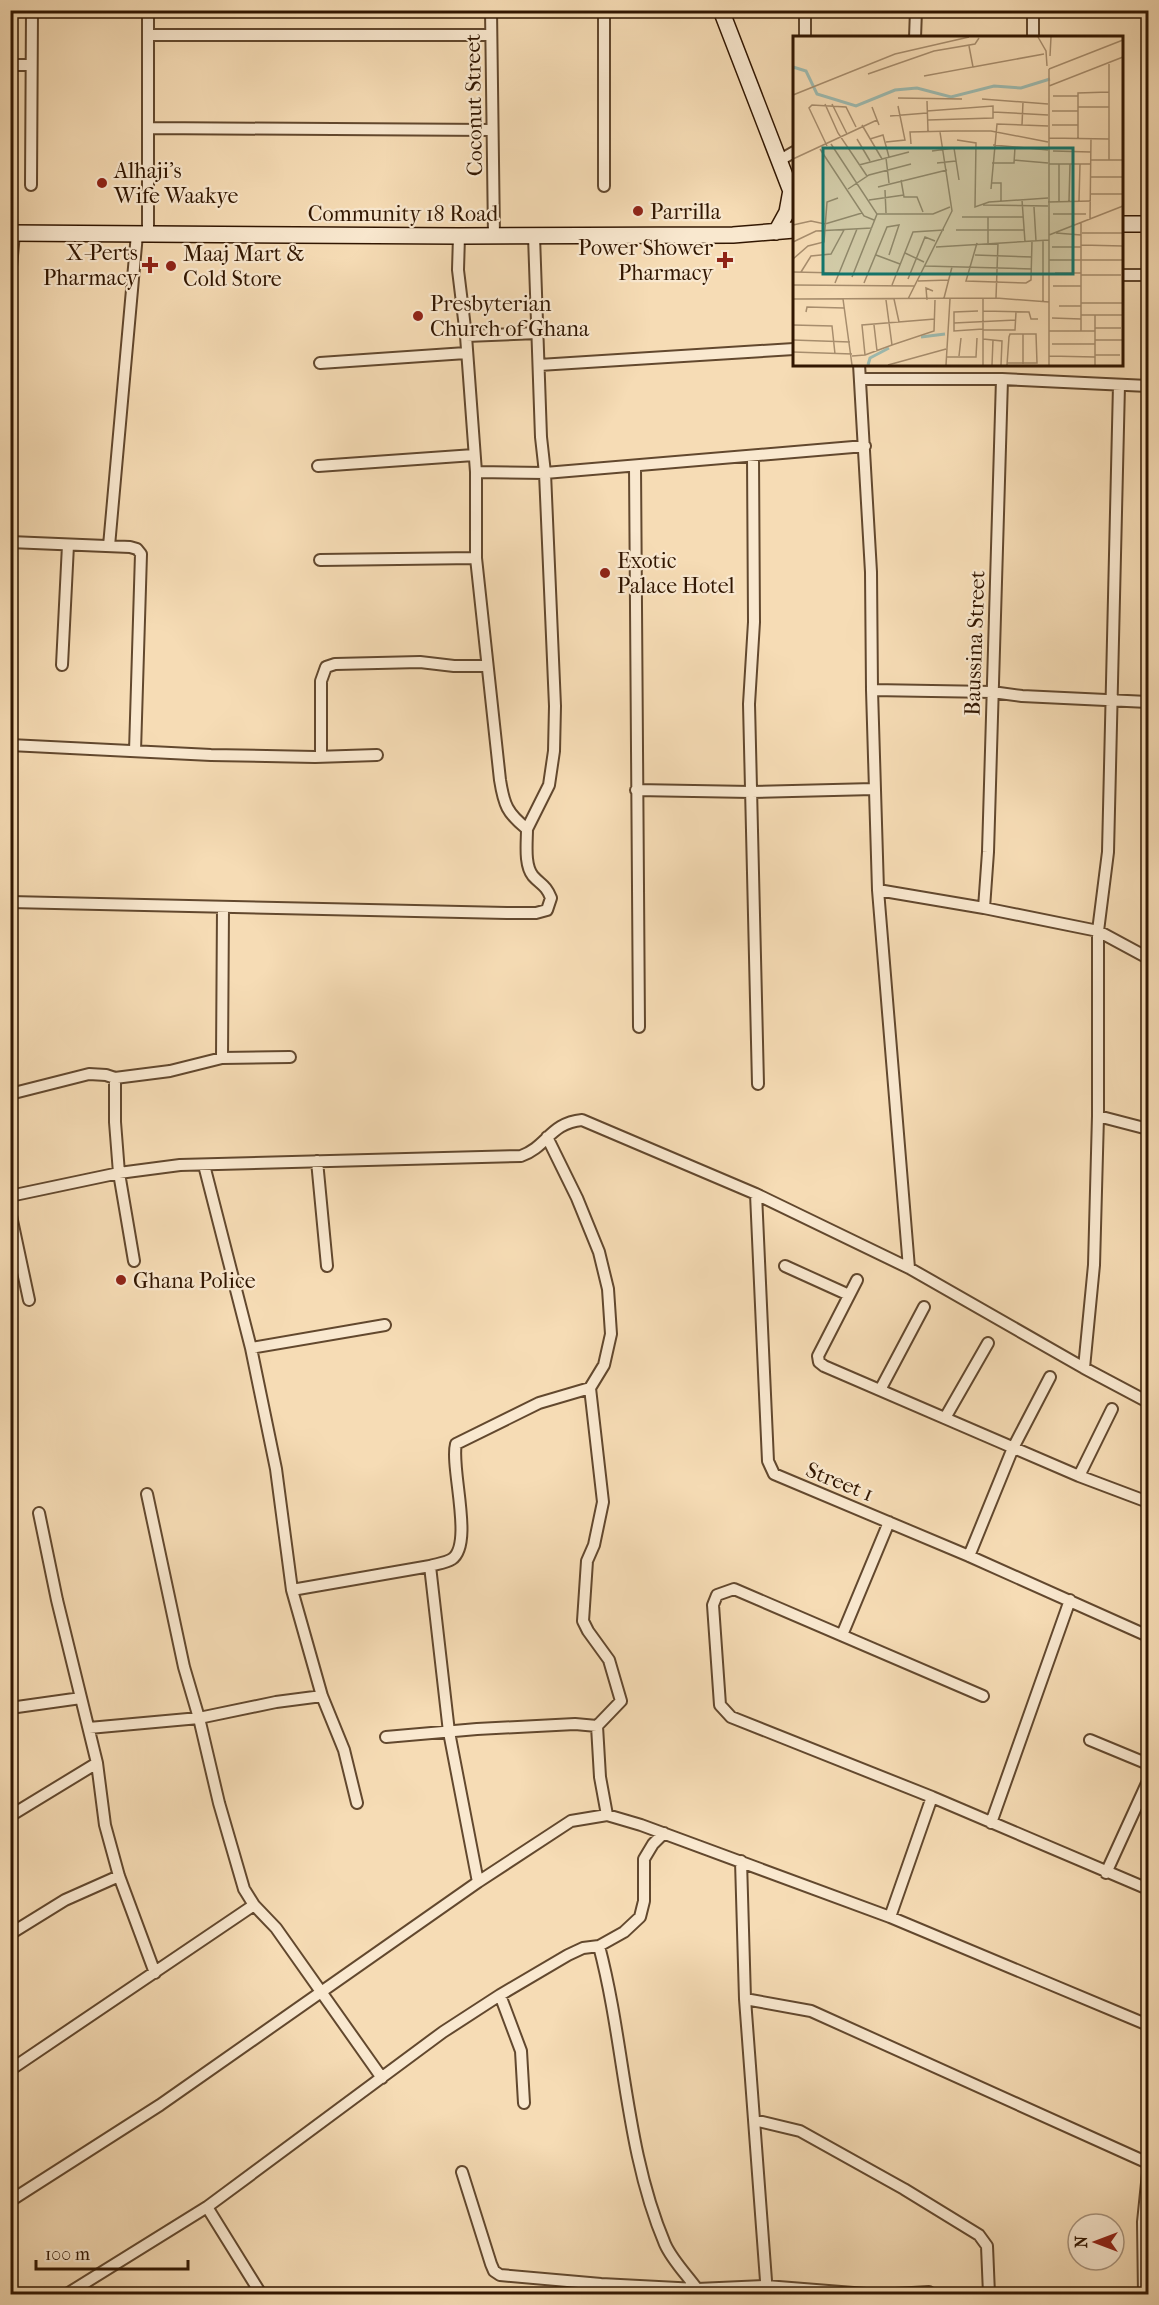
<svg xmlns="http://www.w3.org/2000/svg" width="1159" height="2305" font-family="'IM FELL French Canon',serif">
<rect width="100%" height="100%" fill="#f6dcb5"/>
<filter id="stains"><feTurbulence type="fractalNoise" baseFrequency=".00333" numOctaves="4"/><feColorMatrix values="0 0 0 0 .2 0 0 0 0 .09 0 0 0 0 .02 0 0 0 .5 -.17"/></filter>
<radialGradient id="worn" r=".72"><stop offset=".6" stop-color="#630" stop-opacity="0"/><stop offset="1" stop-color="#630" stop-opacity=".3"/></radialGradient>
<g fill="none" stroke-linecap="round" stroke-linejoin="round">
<defs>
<path id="street" d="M491 10 494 236
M604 10V186
M805 10V38
M1148 10V166
M148 35H491
M915 38 916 10
M1033 38V10
M10 65H31
M148 128 492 130
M780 160 794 152
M31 185 32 10
M148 234V10
M1122 275H1148
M10 278 14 233
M466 336 537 333
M320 363 466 353
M859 364 871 572 872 690 878 890 909 1268
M539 365 794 349
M860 379H1002L1148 386
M753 456 754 622 749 704 758 1084
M318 466 474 455
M635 466 639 1027
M476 472 545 473 865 446
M10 542 130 547 137 549 141 554 135 751
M109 546 137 234
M320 560 476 558
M62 665 68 545
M872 690 992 692 1022 696 1148 702
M10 745 211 755 315 757 377 755
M321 756V681L326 667 335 664 420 662 454 666H487
M636 790 751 792 874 789
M527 829 549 785 554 751 555 706 545 473 541 437 534 236
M878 890 984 908 1098 931 1148 958
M10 902 507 913H536L547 910 551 898C546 885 541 885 533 876 524 865 527 843 527 829 507 813 504 805 500 780L476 558V472L466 336 458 270 459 236
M984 908 988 852 1002 379
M222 1058 223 908
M115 1078V1122L119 1173 134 1261
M10 1094 89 1074 106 1075 115 1078 170 1071 222 1058 290 1057
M1098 1116 1148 1129
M547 1137 577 1198 599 1252 608 1289 611 1334 604 1365 590 1388 603 1502 594 1545 587 1561 583 1621 588 1631 609 1660 621 1701 597 1726 600 1777 607 1815
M317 1161 327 1266
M204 1165 251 1348 276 1469 292 1590 322 1696 344 1750 357 1803
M756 1194 768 1461 774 1474 969 1556 1148 1636
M10 1196 119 1173 180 1165 521 1156C547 1147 550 1123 582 1120L756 1194 909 1268 1084 1368 1148 1402
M10 1211 29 1300
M785 1266 849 1295
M857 1280 818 1356 819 1362 824 1366 1079 1476 1148 1502
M251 1348 385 1325
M1084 1368 1094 1265 1098 1116V931L1108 852 1119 385
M880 1390 924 1307
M945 1418 988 1343
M1079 1476 1112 1409
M147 1494 184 1667 199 1718 219 1803 244 1889 254 1905 276 1928 382 2078
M39 1513 57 1600 97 1763 105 1825 119 1876 155 1973
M969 1556 1013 1448 1050 1377
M430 1566 449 1732 478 1882
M292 1590 430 1566C436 1564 446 1563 452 1559 474 1544 450 1467 456 1444L539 1403 590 1388
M842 1635 889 1522
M983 1696 734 1589 717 1595 713 1605 720 1705 731 1717 932 1797 1148 1889
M10 1708 81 1698
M89 1728 199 1718 276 1702 322 1696
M386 1737 477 1729 575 1724 597 1726
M1090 1740 1148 1764
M10 1816 97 1763
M991 1823 1070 1600
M741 1861 745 1999 767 2294
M1106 1873 1148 1781
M890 1917 932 1797
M10 1934 65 1900 119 1876
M599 1946C625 2044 625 2150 665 2244 672 2260 687 2275 697 2289L696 2291
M500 1995 521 2051 524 2103
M745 1999 811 2011 1148 2163
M10 2070 254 1905
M754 2120 800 2131 904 2189 979 2235 987 2246 989 2294
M462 2172 491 2264 494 2271 500 2275 601 2284 697 2289 766 2286 866 2294
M10 2201 160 2105 478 1882 571 1821 607 1815 641 1825 890 1917 1148 2025
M207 2207 261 2294
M67 2294 207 2207 443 2032 500 1995 568 1955 583 1948 599 1946 624 1932 640 1917 644 1901V1859L653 1844 664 1833
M895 2294 929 2292
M1144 2294 1143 2222 1148 2173"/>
<path id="secondary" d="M721 10 794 199
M1122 224H1148
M776 232 787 212 791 190
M10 233 459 236 733 235 794 230"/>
</defs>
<use href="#street" stroke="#62482e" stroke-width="14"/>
<use href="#secondary" stroke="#311601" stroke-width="18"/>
<use href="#street" stroke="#f9e8cf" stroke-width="10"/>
<use href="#secondary" stroke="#f9e8cf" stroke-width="15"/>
</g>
<g fill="#8f2418" stroke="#f9e8cf" stroke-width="2">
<circle cx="102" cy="183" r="6"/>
<circle cx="638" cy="211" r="6"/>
<path d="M722 251h6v6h6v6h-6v6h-6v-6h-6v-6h6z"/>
<path d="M147 256h6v6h6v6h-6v6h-6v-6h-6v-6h6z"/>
<circle cx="171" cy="266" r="6"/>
<circle cx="418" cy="316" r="6"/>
<circle cx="605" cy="573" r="6"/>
<circle cx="121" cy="1280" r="6"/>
</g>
<g text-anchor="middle" stroke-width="4.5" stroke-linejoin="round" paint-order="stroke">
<g font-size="22" fill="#311601" stroke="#f9e8cf">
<text transform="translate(473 105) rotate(-91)" y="8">Coconut Street</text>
<text x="403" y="221">Community 18 Road</text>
<text transform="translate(974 643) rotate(-88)" y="8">Baussina Street</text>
<text transform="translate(840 1481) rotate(22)" y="8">Street 1</text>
</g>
<g font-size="22" fill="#311601" stroke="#f9e8cf" text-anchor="start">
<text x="114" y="178">Alhaji’s<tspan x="114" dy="25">Wife Waakye</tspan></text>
<text x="650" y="219">Parrilla</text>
<text x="713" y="255" text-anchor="end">Power Shower<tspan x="713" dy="25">Pharmacy</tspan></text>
<text x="138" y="260" text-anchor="end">X-Perts<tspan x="138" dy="25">Pharmacy</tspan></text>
<text x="183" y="261">Maaj Mart &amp;<tspan x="183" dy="25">Cold Store</tspan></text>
<text x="430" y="311">Presbyterian<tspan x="430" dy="25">Church of Ghana</tspan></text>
<text x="617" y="568">Exotic<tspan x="617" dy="25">Palace Hotel</tspan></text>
<text x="133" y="1288">Ghana Police</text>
</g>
</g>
<g transform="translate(793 36)">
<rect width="330" height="330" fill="#f6dcb5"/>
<path fill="none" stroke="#9dbbb1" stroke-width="3" d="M0 31 13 35 24 58 63 70 102 54 124 52 158 61 201 50 228 52 257 43M128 301 152 298M75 329 77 322 96 312"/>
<path fill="none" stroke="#a78d6d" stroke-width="1.5" d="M245 1 253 15 254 30M257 20 258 1M316 26V124M180 31 251 18M256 33 330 4M75 38 141 15 182 8 186 2M131 40 180 31 176 10M256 50 330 21M0 59 102 18 176 1M260 60H285M105 62 169 63M189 63 255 68M134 65 135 95M32 68 45 97 74 140M39 68 54 98M79 71 86 89M285 71H316M134 75 200 70V82L135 84M259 75H285M200 76 255 79M97 80 134 77M69 89 89 123M229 89 230 66M259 89H285M256 102 316 103M285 102V57L316 56M64 103 77 125M77 103 90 99 96 121M164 104 183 107 182 171 196 166 255 162M93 106 112 104 105 70M38 108 84 178 59 241M118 108 117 96 160 95H198L255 106M200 109 255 114M34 110 16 72 19 69 53 71 63 91M27 113 71 180 81 184M139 115 161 112 166 144M260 115 298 116M93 122 96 147M0 123 84 84M221 124 255 127M298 124H330M144 127 163 125M199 127H221L222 111M256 128H298M66 129 116 116M298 141H330M108 144 111 161H124L130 176M198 147H208V165M85 151 154 134M55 153 76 139 118 128M198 153 204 88 255 90M92 154 93 177M298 158H330M76 164 111 159M229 164 232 206M266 165V128M276 165 277 128M286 165 287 128M255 166 298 165M330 167V124M190 169 255 170M241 171 243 205M84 178H140L157 171M260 178H293M169 181H230M195 181V207M297 183 298 102M288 187V295M0 189 18 185 32 188 69 177M163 194H231M263 197 288 199M289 197H330M256 199 330 170M0 206 23 195 79 192M184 207 173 245 233 247 238 244 239 205M288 209 330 210M143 211 256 204M259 211H288M112 217 131 226M83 219 107 228M182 219 239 221M0 223 15 210 31 206 34 166 45 162M256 224H330M132 230 239 233M0 236 46 237M8 236 18 220 38 218 51 194M262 237H288M288 239H328M115 243 132 201 142 205M125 245 156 244M42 247 64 193M71 247 94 191 106 189 96 219M0 249 121 250M99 249 120 196 151 194M260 250H288M151 262 159 231M190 262V329M203 262 205 207M0 263 203 262 256 266M50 263 59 329M101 263 106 286M115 263 159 175 147 96M93 264 99 309 141 295 142 264M134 264 133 252 140 255M250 266V204M288 267H330M266 270H288M185 275 161 276V295L190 293M190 275 236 276 238 283H245M13 276 14 271 51 272M288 279H330M302 279V329M259 282 288 283M161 287 223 284M0 289 39 290 42 318M81 289 84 315M302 292H328M190 294H222L223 276M256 295H302M190 303 209 305 208 329M0 304 57 306M302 304H330M259 308H302M0 316 59 318M72 319 69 289 142 283M302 319H327M59 320 72 319 99 309M166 320 168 302M256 320 302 321M153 321H183L184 302M230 328V298M95 329 153 313M153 329 157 263M199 329 200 304M214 329 216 301 217 298H243L244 327H214M256 329V33"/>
<path fill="#0f766e" fill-opacity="0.15" stroke="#0f766e" stroke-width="3" d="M30 112H280V238H30Z"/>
<rect width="330" height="330" fill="none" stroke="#311601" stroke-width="3"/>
</g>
<rect width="1159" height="2305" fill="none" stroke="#f6dcb5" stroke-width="36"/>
<rect x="12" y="12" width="1135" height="2281" fill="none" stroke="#311601" stroke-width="3"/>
<rect x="18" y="18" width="1123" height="2269" fill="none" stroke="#311601" stroke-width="1.5"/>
<g transform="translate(1096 2242) rotate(270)"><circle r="28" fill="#f9e8cf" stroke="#a9947d" stroke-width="1.5"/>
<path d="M0-4.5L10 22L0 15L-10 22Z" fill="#8f2418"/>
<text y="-9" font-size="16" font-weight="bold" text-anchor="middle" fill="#311601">N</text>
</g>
<path d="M36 2260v9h152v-9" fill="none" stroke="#311601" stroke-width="3"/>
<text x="45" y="2260" font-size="18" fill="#311601" stroke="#f9e8cf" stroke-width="4.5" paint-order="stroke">100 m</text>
<rect width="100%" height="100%" filter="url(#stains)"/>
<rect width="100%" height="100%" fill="url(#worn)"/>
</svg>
